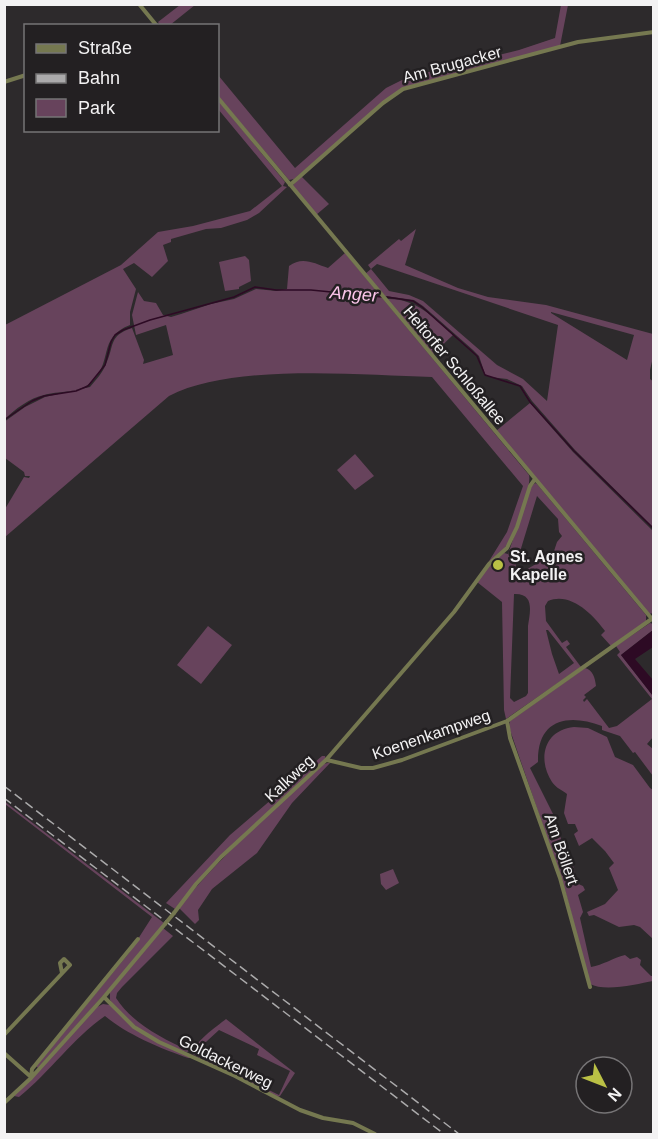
<svg xmlns="http://www.w3.org/2000/svg" width="658" height="1139" font-family="Helvetica,sans-serif">
<rect width="100%" height="100%" fill="#2d2a2c"/>
<path fill="#67435c" fill-rule="evenodd" d="M180 5H195L170 25H160L158 22Z
M561 5H568L560 46 403 88 294 179 289 180 218 96V75L295 168 386 88 408 77 519 50 555 38Z
M218 100 285 182 283 186 287 187 259 213 247 220 221 228 206 229 171 239V242L163 245 168 261 152 277 134 263 123 269 136 289 130 312V325C96 338 115 363 89 384 78 393 58 391 44 395 30 398 15 409 5 419V325L121 265 158 232 193 226 250 211 282 186 218 109Z
M301 176 329 204 316 215 293 188V185Z
M416 229 405 265 458 288 488 297 546 305 653 334V357L650 370V379L654 382 653 527 575 450 532 401 522 386 507 379 490 377 485 374 479 356 473 350 423 306 414 300 385 296 365 274 371 269 368 265 399 239 401 241ZM377 264 558 325 547 401 523 379 497 365 423 301 409 295 389 291 371 269ZM551 312 634 335 627 360 551 313Z
M345 253 529 475C532 487 514 535 506 546 502 554 493 560 486 566L507 532 523 486 432 377C359 375 233 363 169 396L5 537V509L24 477 29 478 30 476H25L24 472 5 458 4 422 25 407 45 397 90 387C96 380 103 372 106 364 115 345 108 336 132 328L144 360 143 364 173 355 166 325 136 335 132 315 138 292 144 301 156 303 163 315 171 317 181 314 211 304 234 299 256 289 277 291 287 289 289 266C302 256 314 263 328 268Z
M245 256 249 260 251 281 239 287V289L225 291 219 262Z
M387 299C415 298 434 317 453 335L433 354Z
M530 403 573 452 653 531V613L649 614 496 431Z
M355 454 374 476 355 490 337 470Z
M535 483 537 484 646 615V621L611 646 601 635 605 631C594 615 570 591 548 601L545 606 546 621 562 643 567 640 570 644 566 647 581 667 506 719 504 710 502 602 477 582 490 565 504 553 508 554 531 487ZM537 496 558 519 559 532 562 536 557 542 553 554 512 578ZM514 594C535 593 530 612 528 626V693L526 696 514 702 510 698ZM546 630H548L574 663 559 674 552 654Z
M650 623 653 624V630L621 655 653 696V737L647 744 653 749V776L635 752 633 753 620 736 602 730V726C568 713 537 719 538 762L530 768 553 814 564 848 574 868 576 883 583 886 585 890 578 895 583 912 580 918 591 967C603 965 613 958 625 955L630 959 637 957 641 960 640 965 651 976H653V981C638 984 605 992 590 984L565 890 509 727 510 721 585 668C593 670 595 678 596 686L584 695 586 697 583 700 584 702 587 699 609 728 617 726 652 699 617 655 620 652 616 646Z
M208 626 232 645 201 684 177 665Z
M574 727 588 728 607 737 615 757 633 765 650 788 653 790V939L640 927 634 925 619 927 594 915 589 916 587 912 605 904 618 890 609 868 614 863 605 851 592 838 579 846 574 834 578 831 575 824H568L564 813 567 794C562 790 556 788 552 782 537 759 544 730 574 727Z
M322 756H325L326 760 222 855 175 909 166 903 230 835Z
M331 762 292 803 257 853 212 889 198 910 199 920 195 924 179 908C221 854 274 810 324 764Z
M4 801 164 923 143 951 38 1068 36 1066 129 953 152 917 5 804Z
M393 869 399 883 386 890 381 884 380 874Z
M163 928 173 936 122 987 117 993 116 998C133 1024 162 1038 189 1051L187 1052C163 1047 123 1021 110 1000V992Z
M103 1004 110 1005 134 1028 193 1058H188C162 1049 126 1034 105 1016 73 1038 50 1072 19 1097L14 1096 95 1008Z
M226 1019 295 1073 280 1096 278 1097 192 1054C193 1043 217 1026 226 1019ZM219 1030 259 1049 257 1055 290 1071 279 1095 194 1053Z"/>
<path fill="#2d0a24" d="M653 630V647L635 659 653 680V696L621 655Z"/>
<g fill="none" stroke-linecap="round" stroke-linejoin="round">
<path stroke="#2d0a24" stroke-width="1.5" d="M387 297 413 301 422 307 477 356 485 375 520 386 530 402 574 451 654 529
M4 420 32 401 44 396 76 391 88 386 105 365 111 342 115 335 123 330 150 320 234 297 255 287 276 290H311L382 297"/>
<path stroke="#757850" stroke-width="4" d="M139 4 157 26
M4 82 26 75
M218 98 652 619
M290 185 383 103 403 89 578 42 654 32
M507 721 510 738 560 878 590 987
M327 760 361 768H373L402 760 507 721 653 618
M174 913 196 884 221 857 326 760 454 612 489 564 507 548 517 527 530 486 535 479
M104 997 134 1027 159 1042 235 1076 300 1110 323 1118 353 1123 375 1134
M4 1035 70 965 64 959 60 963 62 973
M4 1053 31 1077
M31 1077 32 1069 138 939
M4 1103 31 1078 104 997 165 924"/>
<path stroke="#abaaab" stroke-width="1.5" stroke-dasharray="9 4.5" stroke-linecap="butt" d="M4 786 459 1134
M4 798 444 1134"/>
<path stroke="#757850" stroke-width="4" d="M165 924 174 913"/>
</g>
<circle fill="#bac045" stroke="#232022" stroke-width="2" cx="498" cy="565" r="6"/>
<g text-anchor="middle" stroke-width="5" stroke-linejoin="round" paint-order="stroke">
<g font-size="16" fill="#f3f2f3" stroke="#232022">
<text transform="translate(452 64) rotate(-15)" y="6">Am Brugacker</text>
<text transform="translate(455 365) rotate(50)" y="6">Heltorfer Schloßallee</text>
<text transform="translate(431 734) rotate(-19)" y="6">Koenenkampweg</text>
<text transform="translate(289 778) rotate(-43)" y="6">Kalkweg</text>
<text transform="translate(562 849) rotate(71)" y="6">Am Böllert</text>
<text transform="translate(226 1061) rotate(26)" y="6">Goldackerweg</text>
</g>
<g font-size="16" font-weight="bold" fill="#f3f2f3" stroke="#232022" text-anchor="start">
<text x="510" y="562">St. Agnes<tspan x="510" dy="18">Kapelle</tspan></text>
</g>
<g font-size="18" font-style="italic" fill="#fbc5ea" stroke="#232022">
<text transform="translate(354 294) rotate(4)" y="6">Anger</text>
</g>
</g>
<rect width="658" height="1139" fill="none" stroke="#f3f2f3" stroke-width="12"/>
<rect x="24" y="24" width="195" height="108" fill="#232022" stroke="#767476" stroke-width="1.5"/>
<rect x="36" y="44" width="30" height="9" fill="#757850" stroke="#767476" stroke-width="1.5"/>
<text x="78" y="54" font-size="18" fill="#f3f2f3">Straße</text>
<rect x="36" y="74" width="30" height="9" fill="#abaaab" stroke="#767476" stroke-width="1.5"/>
<text x="78" y="84" font-size="18" fill="#f3f2f3">Bahn</text>
<rect x="36" y="99" width="30" height="18" fill="#67435c" stroke="#767476" stroke-width="1.5"/>
<text x="78" y="114" font-size="18" fill="#f3f2f3">Park</text>
<g transform="translate(604 1085) rotate(132)"><circle r="28" fill="#232022" stroke="#767476" stroke-width="1.5"/>
<path d="M0-4.5L10 22L0 15L-10 22Z" fill="#bac045"/>
<text y="-9" font-size="16" font-weight="bold" text-anchor="middle" fill="#f3f2f3">N</text>
</g>
</svg>
